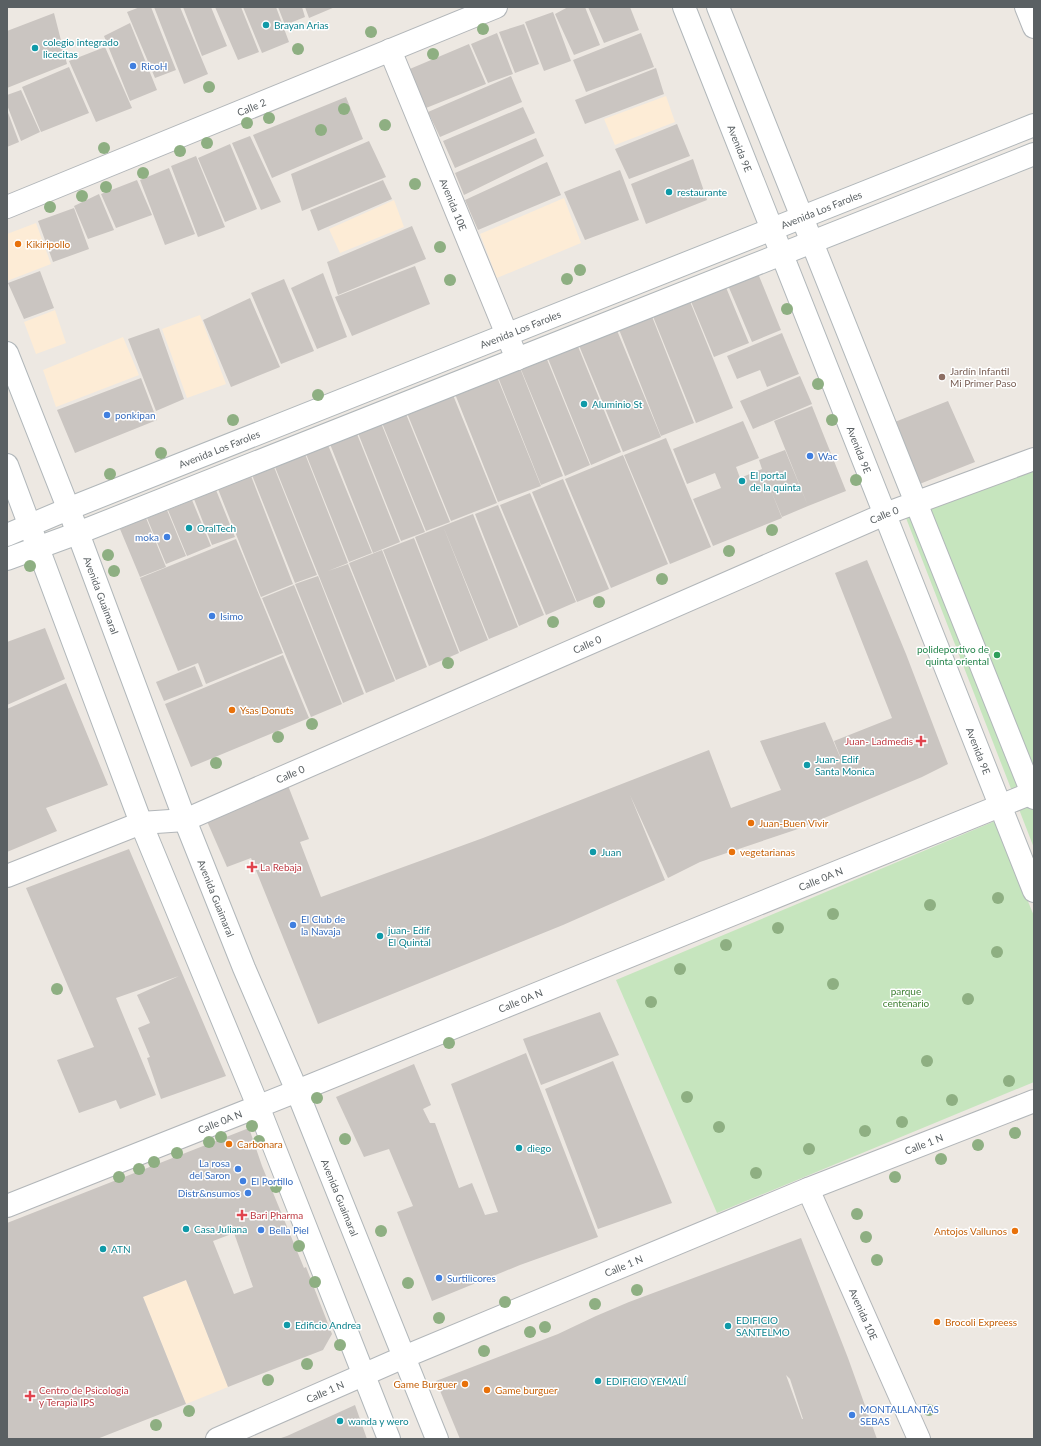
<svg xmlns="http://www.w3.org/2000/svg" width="1041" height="1446" font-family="Lato,sans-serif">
<rect width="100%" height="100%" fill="#ede8e2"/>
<path fill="#fdecd6" d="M666 96 675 122 615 145 604 119Z
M564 198 581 243 497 278 480 234Z
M394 200 404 227 340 253 329 229Z
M36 223 51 264 7 281V234Z
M55 310 66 343 36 354 24 322Z
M200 315 226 384 187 398 162 329Z
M123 337 139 375 56 407 43 370Z
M186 1280 228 1387 186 1404 143 1297Z"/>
<path fill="#c6e5be" d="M1034 469V848L906 518Z
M995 821 1034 916V1082L717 1213 616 980Z"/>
<path fill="#cac5c1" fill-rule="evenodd" d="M140 7H151L176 70 155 78 127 12Z
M154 7H180L208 74 184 84Z
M183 7H211L227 46 202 56Z
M215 7H241L259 52 238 60Z
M243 7H276L289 42 262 53Z
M278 7H302L305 17 285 25Z
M305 7H335L309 18Z
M568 7H585L600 45 574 55 555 14Z
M588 7H630L639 30 604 43Z
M553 12 571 61 544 71 525 22Z
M54 13 67 64 7 88V31Z
M130 23 157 90 130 101 104 36Z
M524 24 539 64 515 73 499 32Z
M497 33 513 74 488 83 471 44Z
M641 33 654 67 586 92 573 60Z
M469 44 486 84 421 110 405 71Z
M105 47 132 108 96 122 69 61Z
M69 67 89 113 41 132 22 87Z
M656 68 664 94 585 124 575 100Z
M511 76 522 102 440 137 428 112Z
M21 90 40 132 21 141 7 105V95Z
M346 97 363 139 272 178 253 135Z
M523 107 535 133 455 168 443 141Z
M7 110 19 142 7 147Z
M677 124 690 156 629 179 615 149Z
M250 136 281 202 261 210 232 143Z
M536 138 544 156 464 195 455 173Z
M369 141 386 177 302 211 291 174Z
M230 144 257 209 225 222 198 158Z
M196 156 225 227 198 237 171 166Z
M693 159 707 200 646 224 631 184Z
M547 162 561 195 478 230 465 200Z
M169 168 195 234 165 245 140 180Z
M620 170 639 220 585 240 564 192Z
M137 180 152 215 116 228 101 194Z
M383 180 392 199 318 231 310 210Z
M99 194 114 230 88 239 74 206Z
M74 208 89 249 53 262 38 221Z
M412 226 426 259 338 295 327 262Z
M415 266 430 304 352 336 335 297Z
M40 271 54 308 24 319 8 283Z
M757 271 781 330 752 342 727 283Z
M323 273 347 337 317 349 291 288Z
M284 279 314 351 281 364 251 293Z
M725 285 749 343 714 357 690 299Z
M250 298 280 367 231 387 203 320Z
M689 299 733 408 696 423 652 314Z
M651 314 694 423 661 436 618 327Z
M159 328 184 399 156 411 128 339Z
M616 328 661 437 623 452 578 343Z
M782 333 799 374 767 387 760 370 737 379 727 356Z
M577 344 621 452 591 465 547 356Z
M546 357 590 465 565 476 520 367Z
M520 368 563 476 541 485 498 377Z
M800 376 812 404 753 429 740 401Z
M497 377 541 486 498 502 455 394Z
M141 378 157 420 75 453 57 410Z
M453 395 497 503 451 521 407 413Z
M948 401 975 462 907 489 882 427Z
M812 406 846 491 808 506 774 421Z
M406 414 450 522 426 531 382 423Z
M743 421 759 458 736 467 740 478 762 469 759 460 785 450 808 506 782 517 770 488 782 518 713 546 693 499 721 488 715 473 687 484 673 449Z
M381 423 425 532 401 541 358 433Z
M357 434 400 542 373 553 330 444Z
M666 438 711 547 670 564 624 455Z
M328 445 372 553 349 562 306 454Z
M305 454 348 563 328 571 348 564 395 681 366 693 275 467Z
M623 455 668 564 611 588 565 479Z
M274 467 317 575 295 583 252 475Z
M251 476 293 584 261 597 218 489Z
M563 479 609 589 577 602 532 492Z
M216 490 235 537 212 545 194 499Z
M530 493 576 602 546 615 500 505Z
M192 500 211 546 187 556 168 510Z
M498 505 544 615 519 626 475 514Z
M167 510 186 556 166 564 147 518Z
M473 514 518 627 489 639 443 526Z
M146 518 166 567 140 577 120 529Z
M443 526 488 640 460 652 415 537Z
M414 538 459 653 429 666 383 550Z
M236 539 283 653 206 684 198 663 178 671 140 578Z
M382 550 427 667 396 680 349 563Z
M867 560 906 654 948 764 922 777 798 829 700 862 668 878 630 795 665 880 563 925 318 1024 251 858 227 867 206 819 287 783 309 839 300 842 321 897 483 838 709 750 731 808 781 790 760 741 825 722 844 766 834 741 892 718 835 573Z
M318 576 364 694 343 703 295 584Z
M294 585 342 704 311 717 262 598Z
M45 628 65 679 7 705V642Z
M283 655 309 718 191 767 165 704Z
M195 666 203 686 164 701 156 682Z
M66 683 108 785 46 808 57 831 7 852V709Z
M129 849 226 1076 161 1099 147 1058 150 1057 138 1028 150 1023 137 995 179 976 116 998 156 1095 120 1109 116 1100 79 1113 57 1060 94 1047 26 888Z
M600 1012 619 1055 541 1085 523 1039Z
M526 1053 598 1237 520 1265 432 1301 397 1212 413 1206 389 1149 364 1157 336 1097 414 1064 431 1105 423 1109 430 1123H435L459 1188 472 1183 485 1215 498 1212 451 1084Z
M613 1061 672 1203 598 1229 545 1089Z
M249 1128 262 1166 304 1268 306 1267 332 1334 323 1350 228 1387 186 1280 143 1297 186 1404 97 1439H7V1223ZM234 1233 253 1287 234 1294 213 1241Z
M801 1238 848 1358 877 1439H460L436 1381 558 1334 596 1316 629 1302ZM786 1375 790 1379 803 1419H802Z
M355 1405 367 1439H278L287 1436Z"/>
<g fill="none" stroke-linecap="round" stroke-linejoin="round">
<defs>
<g id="street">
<path d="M1026 7 1034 27"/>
<path id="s1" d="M390 50 517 359"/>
<path id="s2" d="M7 207 496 7"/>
<path id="s3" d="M7 876 141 823 185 820 885 514 1034 459"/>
<path id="s4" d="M808 1189 919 1439"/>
<path id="s5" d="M7 1206 297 1091 1032 793"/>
<path id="s6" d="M217 1439 404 1357 808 1189 1034 1101"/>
</g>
<g id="secondary">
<path id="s7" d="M684 7 1034 891"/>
<path d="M718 7 1034 798"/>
<path id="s8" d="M7 353 78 533 185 820 244 968 297 1091 437 1439"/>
<path d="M7 465 141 823 258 1106 389 1439"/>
<path id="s9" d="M7 535 68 509 1034 125"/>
<path d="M7 559 78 533 1034 154"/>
</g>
</defs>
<use href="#street" stroke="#b2b6b9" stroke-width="24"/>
<use href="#secondary" stroke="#b1b7ba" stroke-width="24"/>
<use href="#street" stroke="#fff" stroke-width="22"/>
<use href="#secondary" stroke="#fff" stroke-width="22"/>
</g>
<g fill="#8eaf82">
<circle cx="483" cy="29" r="6"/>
<circle cx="371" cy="32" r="6"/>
<circle cx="298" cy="49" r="6"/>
<circle cx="433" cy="54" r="6"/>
<circle cx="209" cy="87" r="6"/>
<circle cx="344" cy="109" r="6"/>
<circle cx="269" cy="118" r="6"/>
<circle cx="247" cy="123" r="6"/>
<circle cx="385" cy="125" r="6"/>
<circle cx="321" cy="130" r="6"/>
<circle cx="207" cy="143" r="6"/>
<circle cx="104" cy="148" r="6"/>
<circle cx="180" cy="151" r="6"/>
<circle cx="143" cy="173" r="6"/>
<circle cx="415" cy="184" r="6"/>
<circle cx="106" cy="187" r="6"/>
<circle cx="82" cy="196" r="6"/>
<circle cx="50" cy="207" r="6"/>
<circle cx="440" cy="247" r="6"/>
<circle cx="580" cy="270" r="6"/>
<circle cx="567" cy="279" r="6"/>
<circle cx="450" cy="280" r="6"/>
<circle cx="787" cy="309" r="6"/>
<circle cx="818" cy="384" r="6"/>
<circle cx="318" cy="395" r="6"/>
<circle cx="233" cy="420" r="6"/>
<circle cx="832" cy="420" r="6"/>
<circle cx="161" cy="453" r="6"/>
<circle cx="110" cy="474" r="6"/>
<circle cx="856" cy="480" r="6"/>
<circle cx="772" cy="530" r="6"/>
<circle cx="729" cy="551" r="6"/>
<circle cx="108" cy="555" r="6"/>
<circle cx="30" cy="566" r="6"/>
<circle cx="114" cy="571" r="6"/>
<circle cx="662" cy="579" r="6"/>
<circle cx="599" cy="602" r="6"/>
<circle cx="553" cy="622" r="6"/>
<circle cx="448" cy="663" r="6"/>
<circle cx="312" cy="724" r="6"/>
<circle cx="278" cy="737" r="6"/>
<circle cx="216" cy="763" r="6"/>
<circle cx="998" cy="898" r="6"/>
<circle cx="930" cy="905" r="6"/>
<circle cx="833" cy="914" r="6"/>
<circle cx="778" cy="928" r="6"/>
<circle cx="726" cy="945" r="6"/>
<circle cx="997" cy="952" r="6"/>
<circle cx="680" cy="969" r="6"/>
<circle cx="833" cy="984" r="6"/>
<circle cx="57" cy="989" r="6"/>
<circle cx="968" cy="999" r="6"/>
<circle cx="651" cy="1002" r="6"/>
<circle cx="449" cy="1043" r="6"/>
<circle cx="927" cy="1061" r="6"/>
<circle cx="1009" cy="1081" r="6"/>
<circle cx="687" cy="1097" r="6"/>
<circle cx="317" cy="1098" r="6"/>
<circle cx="952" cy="1100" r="6"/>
<circle cx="902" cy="1122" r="6"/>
<circle cx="252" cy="1126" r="6"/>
<circle cx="719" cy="1127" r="6"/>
<circle cx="865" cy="1131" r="6"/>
<circle cx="1015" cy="1133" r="6"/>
<circle cx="221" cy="1137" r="6"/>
<circle cx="345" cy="1139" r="6"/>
<circle cx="259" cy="1141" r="6"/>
<circle cx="209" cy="1142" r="6"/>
<circle cx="978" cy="1145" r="6"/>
<circle cx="809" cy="1149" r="6"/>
<circle cx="177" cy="1153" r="6"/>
<circle cx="941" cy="1159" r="6"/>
<circle cx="154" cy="1162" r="6"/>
<circle cx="139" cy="1169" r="6"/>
<circle cx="756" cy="1173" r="6"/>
<circle cx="119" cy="1177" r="6"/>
<circle cx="895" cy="1177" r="6"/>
<circle cx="276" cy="1187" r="6"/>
<circle cx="857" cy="1214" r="6"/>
<circle cx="381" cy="1231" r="6"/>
<circle cx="866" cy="1237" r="6"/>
<circle cx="299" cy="1246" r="6"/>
<circle cx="877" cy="1260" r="6"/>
<circle cx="315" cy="1282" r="6"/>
<circle cx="408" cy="1283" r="6"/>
<circle cx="637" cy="1290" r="6"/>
<circle cx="505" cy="1302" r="6"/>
<circle cx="595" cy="1304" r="6"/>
<circle cx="439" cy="1318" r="6"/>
<circle cx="545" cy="1327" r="6"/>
<circle cx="530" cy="1332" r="6"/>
<circle cx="340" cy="1345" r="6"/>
<circle cx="484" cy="1351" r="6"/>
<circle cx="307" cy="1364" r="6"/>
<circle cx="268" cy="1380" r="6"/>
<circle cx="929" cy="1410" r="6"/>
<circle cx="189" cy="1411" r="6"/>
<circle cx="156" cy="1425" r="6"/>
</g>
<g fill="#0f9aa8" stroke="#fff" stroke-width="1.5">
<circle cx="266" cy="25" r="4"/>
<circle cx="35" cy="48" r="4"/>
<circle cx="669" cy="192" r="4"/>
<circle cx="584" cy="404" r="4"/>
<circle cx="742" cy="481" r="4"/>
<circle cx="189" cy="528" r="4"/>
<circle cx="807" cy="765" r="4"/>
<circle cx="593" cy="852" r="4"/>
<circle cx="380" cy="936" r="4"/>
<circle cx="519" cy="1148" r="4"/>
<circle cx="186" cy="1229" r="4"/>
<circle cx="103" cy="1249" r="4"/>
<circle cx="287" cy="1325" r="4"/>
<circle cx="728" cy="1326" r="4"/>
<circle cx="598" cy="1381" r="4"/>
<circle cx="340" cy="1421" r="4"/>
</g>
<g fill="#3f7fe0" stroke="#fff" stroke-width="1.5">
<circle cx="133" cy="66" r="4"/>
<circle cx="107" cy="415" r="4"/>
<circle cx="810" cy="456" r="4"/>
<circle cx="167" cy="537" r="4"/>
<circle cx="212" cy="616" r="4"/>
<circle cx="293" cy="925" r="4"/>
<circle cx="238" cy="1169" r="4"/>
<circle cx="243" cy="1181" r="4"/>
<circle cx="248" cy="1193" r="4"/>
<circle cx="261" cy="1230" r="4"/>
<circle cx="439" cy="1278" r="4"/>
<circle cx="852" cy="1415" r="4"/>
</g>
<g fill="#e8710a" stroke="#fff" stroke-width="1.5">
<circle cx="18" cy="244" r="4"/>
<circle cx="232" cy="710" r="4"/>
<circle cx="751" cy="823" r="4"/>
<circle cx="732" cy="852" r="4"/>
<circle cx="229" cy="1144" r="4"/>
<circle cx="1015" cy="1231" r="4"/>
<circle cx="937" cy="1322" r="4"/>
<circle cx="465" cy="1384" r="4"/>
<circle cx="487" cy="1390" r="4"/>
</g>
<circle fill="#8d6e63" stroke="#fff" stroke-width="1.5" cx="942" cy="377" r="4"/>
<circle fill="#2e9e5b" stroke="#fff" stroke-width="1.5" cx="997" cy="655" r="4"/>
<g fill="#e0444e" stroke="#fff" stroke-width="1.5">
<path d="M919 735h4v4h4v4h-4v4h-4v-4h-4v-4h4z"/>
<path d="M250 861h4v4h4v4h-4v4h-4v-4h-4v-4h4z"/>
<path d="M240 1209h4v4h4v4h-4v4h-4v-4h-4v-4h4z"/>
<path d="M28 1390h4v4h4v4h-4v4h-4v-4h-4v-4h4z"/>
</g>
<g text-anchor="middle" stroke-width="3" stroke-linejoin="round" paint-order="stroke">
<g font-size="10" fill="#0d838f" stroke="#fff" text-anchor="start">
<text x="274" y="29">Brayan Arias</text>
<text x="43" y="46">colegio integrado<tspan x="43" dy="12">licecitas</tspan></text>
<text x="677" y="196">restaurante</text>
<text x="592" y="408">Aluminio St</text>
<text x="750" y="479">El portal<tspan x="750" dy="12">de la quinta</tspan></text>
<text x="197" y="532">OralTech</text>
<text x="815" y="763">Juan- Edif<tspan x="815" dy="12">Santa Monica</tspan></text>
<text x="601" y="856">Juan</text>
<text x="388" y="934">juan- Edif<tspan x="388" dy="12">El Quintal</tspan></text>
<text x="527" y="1152">diego</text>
<text x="194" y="1233">Casa Juliana</text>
<text x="111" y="1253">ATN</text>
<text x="736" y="1324">EDIFICIO<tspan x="736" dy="12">SANTELMO</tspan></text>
<text x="295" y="1329">Edificio Andrea</text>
<text x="606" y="1385">EDIFICIO YEMALÍ</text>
<text x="348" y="1425">wanda y wero</text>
</g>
<g font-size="10" fill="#366cbe" stroke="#fff" text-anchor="start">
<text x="141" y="70">RicoH</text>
<text x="115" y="419">ponkipan</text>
<text x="818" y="460">Wac</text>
<text x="159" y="541" text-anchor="end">moka</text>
<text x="220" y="620">Isimo</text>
<text x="301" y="923">El Club de<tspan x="301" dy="12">la Navaja</tspan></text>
<text x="230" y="1167" text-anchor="end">La rosa<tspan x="230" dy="12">del Saron</tspan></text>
<text x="251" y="1185">El Portillo</text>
<text x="240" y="1197" text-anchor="end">Distr&amp;nsumos</text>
<text x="269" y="1234">Bella Piel</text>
<text x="447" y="1282">Surtilicores</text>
<text x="860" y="1413">MONTALLANTAS<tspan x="860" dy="12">SEBAS</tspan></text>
</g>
<g font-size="10" fill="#5a6063" stroke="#fff">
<text dy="4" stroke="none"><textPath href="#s2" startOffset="264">Calle 2</textPath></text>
<text dy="4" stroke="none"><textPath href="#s7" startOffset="152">Avenida 9E</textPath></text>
<text dy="4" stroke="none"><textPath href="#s1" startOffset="167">Avenida 10E</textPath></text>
<text dy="4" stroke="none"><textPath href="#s9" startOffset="877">Avenida Los Faroles</textPath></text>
<text dy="4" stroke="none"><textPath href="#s9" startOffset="553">Avenida Los Faroles</textPath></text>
<text dy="4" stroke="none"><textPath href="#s9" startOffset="229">Avenida Los Faroles</textPath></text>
<text dy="4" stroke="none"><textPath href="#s7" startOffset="476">Avenida 9E</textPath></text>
<text dy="4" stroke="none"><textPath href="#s3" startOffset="951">Calle 0</textPath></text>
<text dy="4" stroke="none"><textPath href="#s8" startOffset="260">Avenida Guaimaral</textPath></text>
<text dy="4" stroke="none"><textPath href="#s3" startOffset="627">Calle 0</textPath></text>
<text dy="4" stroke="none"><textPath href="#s7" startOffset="800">Avenida 9E</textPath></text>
<text dy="4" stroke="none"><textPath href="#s3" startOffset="303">Calle 0</textPath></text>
<text dy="4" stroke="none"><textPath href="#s5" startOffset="877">Calle 0A N</textPath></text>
<text dy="4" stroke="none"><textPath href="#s8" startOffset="584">Avenida Guaimaral</textPath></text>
<text dy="4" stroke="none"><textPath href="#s5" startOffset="553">Calle 0A N</textPath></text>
<text dy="4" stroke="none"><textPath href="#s5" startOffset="229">Calle 0A N</textPath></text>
<text dy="4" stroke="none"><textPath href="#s6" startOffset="766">Calle 1 N</textPath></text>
<text dy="4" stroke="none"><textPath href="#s8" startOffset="908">Avenida Guaimaral</textPath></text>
<text dy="4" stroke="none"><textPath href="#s6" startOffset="442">Calle 1 N</textPath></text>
<text dy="4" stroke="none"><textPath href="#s4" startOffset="137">Avenida 10E</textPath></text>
<text dy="4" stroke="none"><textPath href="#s6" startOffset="118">Calle 1 N</textPath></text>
</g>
<g font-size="10" fill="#c56008" stroke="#fff" text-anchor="start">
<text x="26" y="248">Kikiripollo</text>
<text x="240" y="714">Ysas Donuts</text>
<text x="759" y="827">Juan-Buen Vivir</text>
<text x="740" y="856">vegetarianas</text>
<text x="237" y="1148">Carbonara</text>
<text x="1007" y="1235" text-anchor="end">Antojos Vallunos</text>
<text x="945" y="1326">Brocoli Expreess</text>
<text x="457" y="1388" text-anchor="end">Game Burguer</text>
<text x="495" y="1394">Game burguer</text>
</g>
<g font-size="10" fill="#785e54" stroke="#fff" text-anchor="start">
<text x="950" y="375">Jardín Infantil<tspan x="950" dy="12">Mi Primer Paso</tspan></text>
</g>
<g font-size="10" fill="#27864d" stroke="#fff" text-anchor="end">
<text x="989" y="653">polideportivo de<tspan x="989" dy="12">quinta oriental</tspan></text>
</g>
<g font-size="10" fill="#be3a42" stroke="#fff" text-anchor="start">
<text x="913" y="745" text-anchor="end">Juan- Ladmedis</text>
<text x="260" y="871">La Rebaja</text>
<text x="250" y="1219">Bari Pharma</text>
<text x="39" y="1394">Centro de Psicologia<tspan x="39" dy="12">y Terapia IPS</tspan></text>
</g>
<g font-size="10" fill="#408034" stroke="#fff">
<text x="906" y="995">parque<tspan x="906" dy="12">centenario</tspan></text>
</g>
</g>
<rect width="1041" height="1446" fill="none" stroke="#5a6063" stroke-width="16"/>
</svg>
